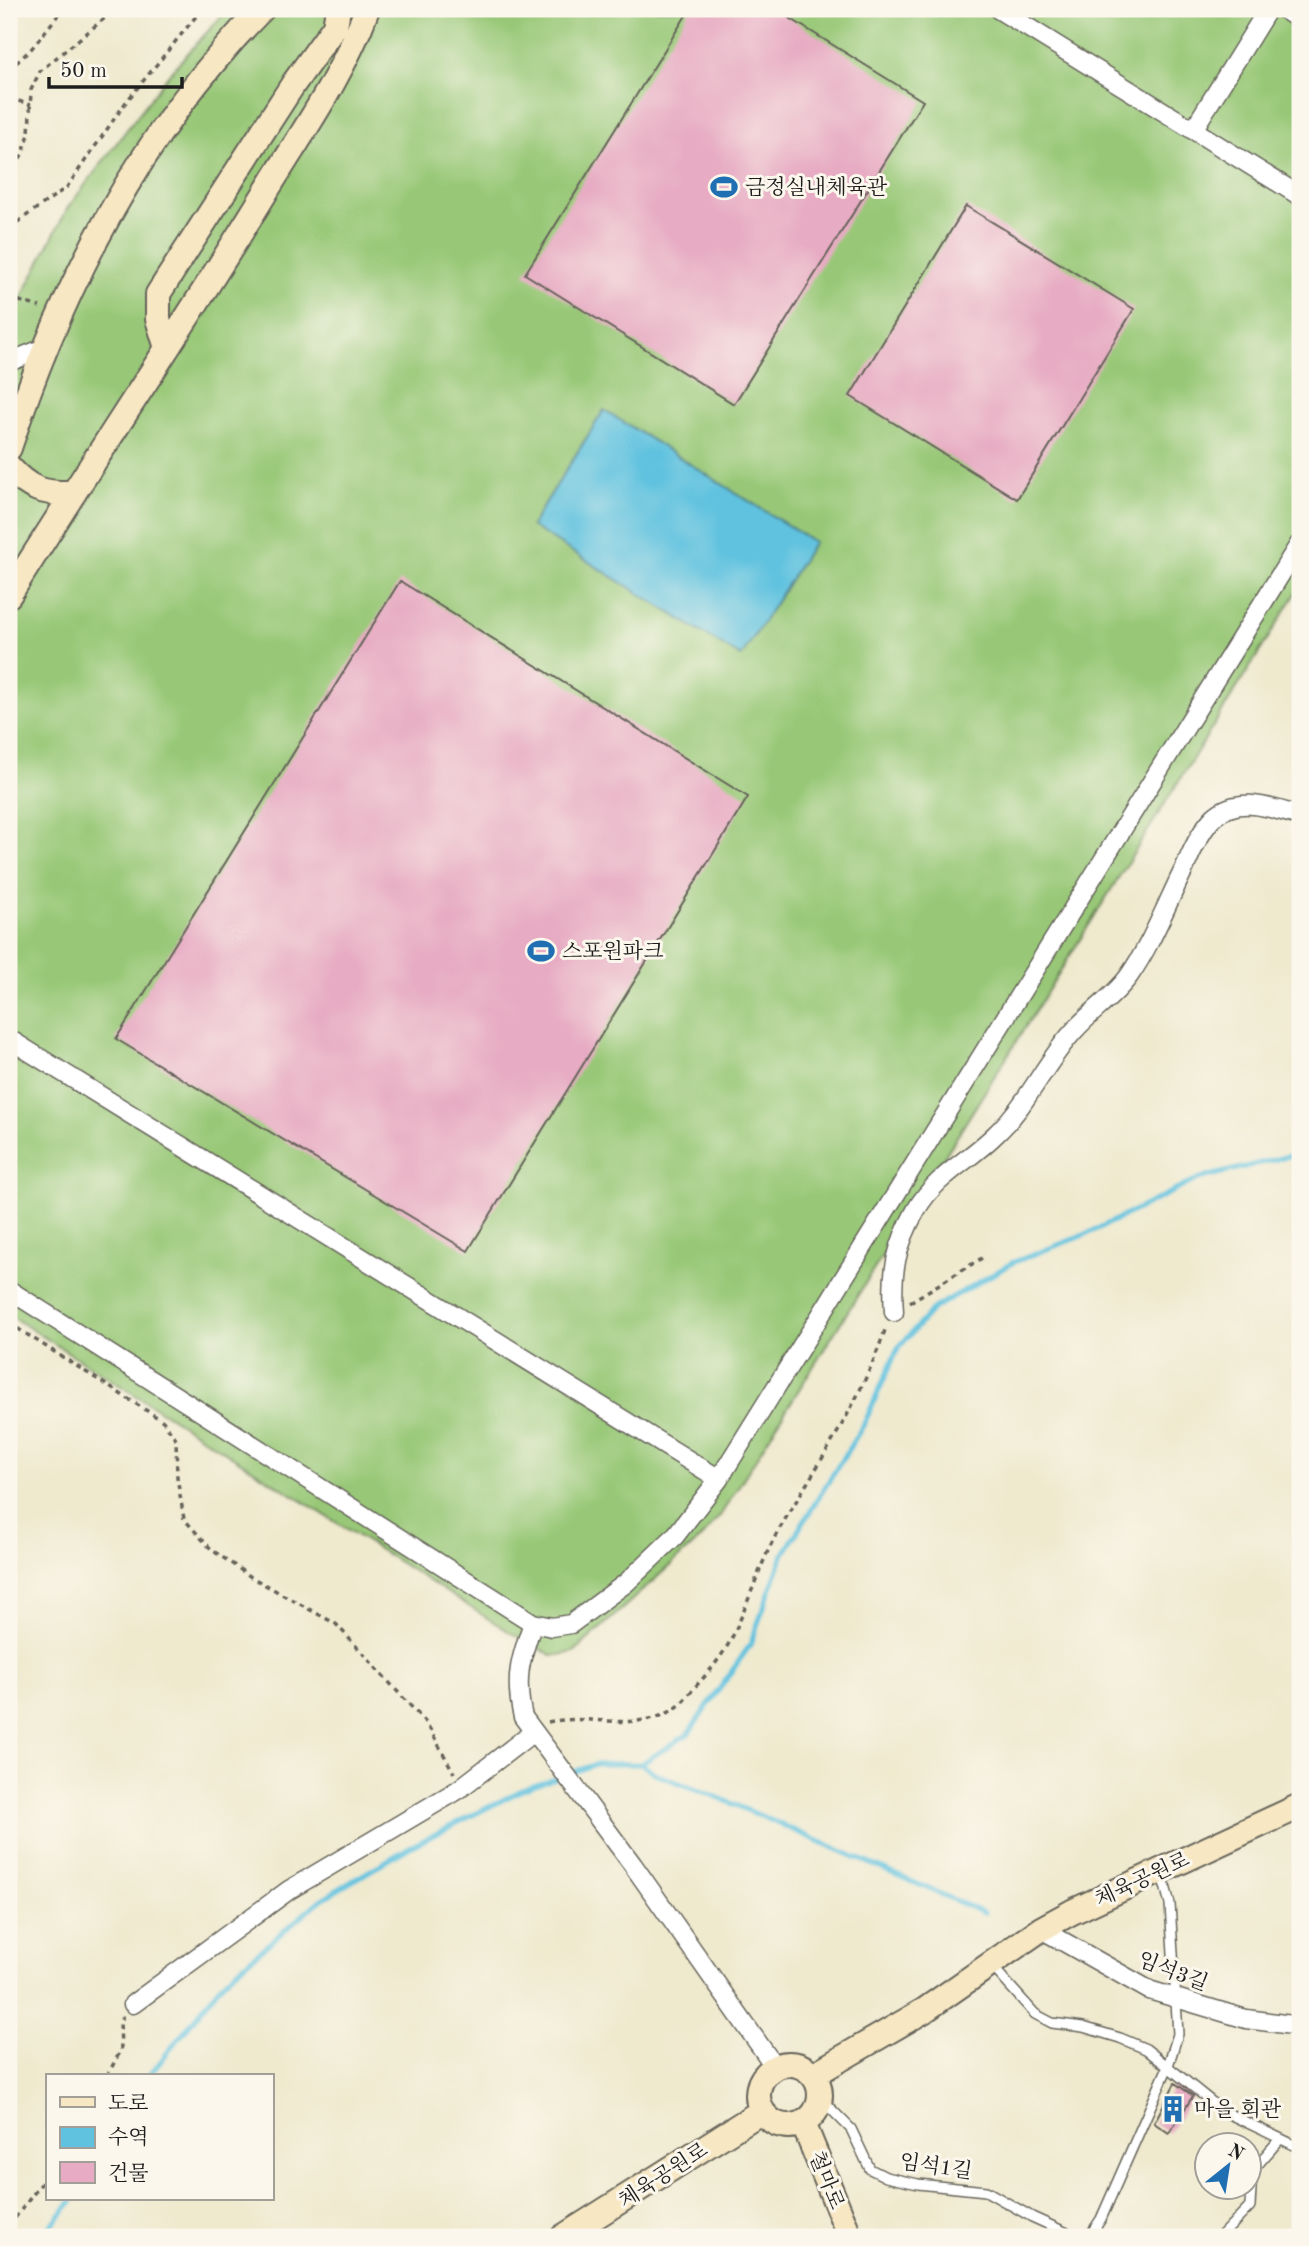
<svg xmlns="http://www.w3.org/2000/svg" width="1309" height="2246" font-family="'Old Standard TT','Noto Serif KR',serif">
<rect width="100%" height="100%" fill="#fbf7ec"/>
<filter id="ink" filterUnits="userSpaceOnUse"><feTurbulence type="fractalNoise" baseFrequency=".0143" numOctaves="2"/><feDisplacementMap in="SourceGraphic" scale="14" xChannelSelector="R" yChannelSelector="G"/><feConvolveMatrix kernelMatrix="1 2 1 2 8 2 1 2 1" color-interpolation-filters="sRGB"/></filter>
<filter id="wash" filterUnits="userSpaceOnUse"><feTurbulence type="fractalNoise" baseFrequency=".00686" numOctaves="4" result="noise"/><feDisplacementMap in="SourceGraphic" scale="28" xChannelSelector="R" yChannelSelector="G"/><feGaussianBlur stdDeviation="1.57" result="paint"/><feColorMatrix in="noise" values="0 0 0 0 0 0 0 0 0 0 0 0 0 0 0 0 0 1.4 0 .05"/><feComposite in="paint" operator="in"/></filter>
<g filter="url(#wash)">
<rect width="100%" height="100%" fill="#efe9ce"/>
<path fill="#98c877" stroke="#5a724a" stroke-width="2" d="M228 9H1300V587L720 1516 705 1534 574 1652 553 1656 514 1635 9 1315V322L67 209 169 74Z"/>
<path fill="#61c2df" stroke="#3e6f7e" stroke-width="2" d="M604 410 814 542 741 657 531 526Z"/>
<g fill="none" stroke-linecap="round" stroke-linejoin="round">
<path stroke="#61c2df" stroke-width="5" d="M641 1764 658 1775 717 1797 984 1913
M149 2076 224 1981 322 1899 410 1847 522 1790 596 1764H641L688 1734 750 1645 783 1555 864 1424 898 1348 934 1308 1014 1262 1089 1233 1198 1179 1300 1153
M41 2237 74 2199"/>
</g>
<g id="blocks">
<path fill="#e7acc3" d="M690 9H775L923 101 734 404 525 274Z
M966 206 1134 309 1017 499 850 396Z
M400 581 748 797 468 1251 116 1039Z
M1175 2083 1193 2096 1169 2133 1154 2123Z"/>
</g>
</g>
<g filter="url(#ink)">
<use href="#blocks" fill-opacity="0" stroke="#66645a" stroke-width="2"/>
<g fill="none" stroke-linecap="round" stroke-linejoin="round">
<defs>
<path id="lane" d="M991 1965 1035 2014 1052 2023 1083 2027 1120 2038 1146 2049 1223 2111 1300 2148
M820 2098 851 2129 870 2169 886 2177 918 2184 986 2191 1032 2217 1076 2237
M1089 2237 1101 2219 1167 2069 1178 2034 1170 1904 1161 1871
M1220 2237 1250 2206 1252 2171 1280 2139"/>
<path id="street" d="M998 9 1300 196
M1283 9 1300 20
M1193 130 1268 9
M9 362 44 348
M9 1039 719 1479
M9 1290 533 1623 552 1627 571 1624 626 1583 675 1536 719 1479 1300 543
M894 1312C891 1271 896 1246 916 1210 937 1174 968 1162 996 1134 1028 1104 1044 1064 1073 1032 1090 1012 1113 998 1129 976 1152 943 1167 903 1185 867 1192 850 1201 830 1214 817 1239 794 1273 809 1300 816
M533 1623C520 1659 514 1679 523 1717L633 1865 775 2067
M1041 1929 1149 1990 1246 2019 1300 2026
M133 2004 289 1890 458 1790 532 1733"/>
<path id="secondary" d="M167 348 158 319V294L294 83 335 26 338 9
M9 448C61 288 142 130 262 9
M9 467C29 490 44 494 74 493
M9 595C92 462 180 332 262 198 299 137 343 76 367 9
M758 2095a31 31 0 1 1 62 0a31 31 0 1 1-62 0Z
M813 2075 925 2010 1041 1929 1072 1912 1300 1806
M803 2123 850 2237
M563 2237 762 2111"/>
</defs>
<use href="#lane" stroke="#66645a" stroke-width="12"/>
<use href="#street" stroke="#66645a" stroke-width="21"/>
<use href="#secondary" stroke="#66645a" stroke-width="28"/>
<path stroke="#66645a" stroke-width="3.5" stroke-dasharray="5 5" stroke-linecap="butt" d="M9 70 32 48 63 9
M9 98 31 105
M9 176 23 153 29 134 31 90 40 71 116 9
M9 228 67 187 126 102 202 9
M9 298 40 307
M910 1302 982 1258
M9 1323 163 1421 176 1439 177 1477 184 1519 212 1550 251 1577 336 1624 427 1724 454 1773
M548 1722C591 1713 633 1733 673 1710 682 1705 688 1695 695 1687 710 1671 726 1652 735 1631 750 1599 760 1564 777 1533 817 1465 861 1403 886 1327
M107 2076 121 2050 120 2021 123 2016
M9 2226 47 2176"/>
<use href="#lane" stroke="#fff" stroke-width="9"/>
<use href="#street" stroke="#fff" stroke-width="18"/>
<use href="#secondary" stroke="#f7e8c3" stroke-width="24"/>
</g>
</g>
<defs>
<symbol id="stadium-bare" viewBox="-9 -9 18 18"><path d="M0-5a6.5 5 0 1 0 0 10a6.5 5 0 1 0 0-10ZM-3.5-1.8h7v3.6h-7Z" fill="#1f6fb2" stroke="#fbf7ec" stroke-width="2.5" paint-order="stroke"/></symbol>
<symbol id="building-bare" viewBox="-9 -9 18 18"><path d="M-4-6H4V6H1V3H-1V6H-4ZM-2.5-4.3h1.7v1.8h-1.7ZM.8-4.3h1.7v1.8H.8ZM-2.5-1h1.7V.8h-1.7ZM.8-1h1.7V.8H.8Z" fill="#1f6fb2" stroke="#fbf7ec" stroke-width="2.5" paint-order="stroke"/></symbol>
</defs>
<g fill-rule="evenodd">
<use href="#stadium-bare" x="705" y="168" width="38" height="38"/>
<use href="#stadium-bare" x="522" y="932" width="38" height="38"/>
<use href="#building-bare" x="1154" y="2090" width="38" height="38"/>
</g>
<g text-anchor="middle" stroke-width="6" stroke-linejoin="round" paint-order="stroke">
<g font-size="21" fill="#1c1c1c" stroke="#fbf7ec" text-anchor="start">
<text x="745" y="194">금정실내체육관</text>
<text x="562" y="958">스포원파크</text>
<text x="1194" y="2116">마을 회관</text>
</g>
<g font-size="21" fill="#1c1c1c" stroke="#fbf7ec">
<text transform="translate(1142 1879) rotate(-25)" y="7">체육공원로</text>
<text transform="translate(1173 1971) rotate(21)" y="7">임석3길</text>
<text transform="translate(936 2166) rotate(8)" y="7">임석1길</text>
<text transform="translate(663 2175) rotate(-33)" y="7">체육공원로</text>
<text transform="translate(827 2180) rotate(68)" y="7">철마로</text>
</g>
</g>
<rect width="1309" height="2246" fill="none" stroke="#fbf7ec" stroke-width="35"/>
<rect x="46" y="2074" width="228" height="126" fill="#fbf7ec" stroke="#a29f99" stroke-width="2"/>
<rect x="60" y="2097" width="35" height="10" fill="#f7e8c3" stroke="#a29f99" stroke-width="2"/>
<text x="108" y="2110" font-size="21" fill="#1c1c1c">도로</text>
<rect x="60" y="2127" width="35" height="21" fill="#61c2df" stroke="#a29f99" stroke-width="2"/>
<text x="108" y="2144" font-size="21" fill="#1c1c1c">수역</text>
<rect x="60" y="2162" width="35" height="21" fill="#e7acc3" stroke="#a29f99" stroke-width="2"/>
<text x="108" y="2180" font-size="21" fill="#1c1c1c">건물</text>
<g transform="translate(1228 2166) rotate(30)"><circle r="33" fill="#fbf7ec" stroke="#a29f99" stroke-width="2"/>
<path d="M0-5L12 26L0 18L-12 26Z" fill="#1f6fb2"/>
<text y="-10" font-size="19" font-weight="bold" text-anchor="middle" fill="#1c1c1c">N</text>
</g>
<path d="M49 77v10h133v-10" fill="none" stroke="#1c1c1c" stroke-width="3.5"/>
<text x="60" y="77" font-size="21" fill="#1c1c1c" stroke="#fbf7ec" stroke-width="5" paint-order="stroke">50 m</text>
</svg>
